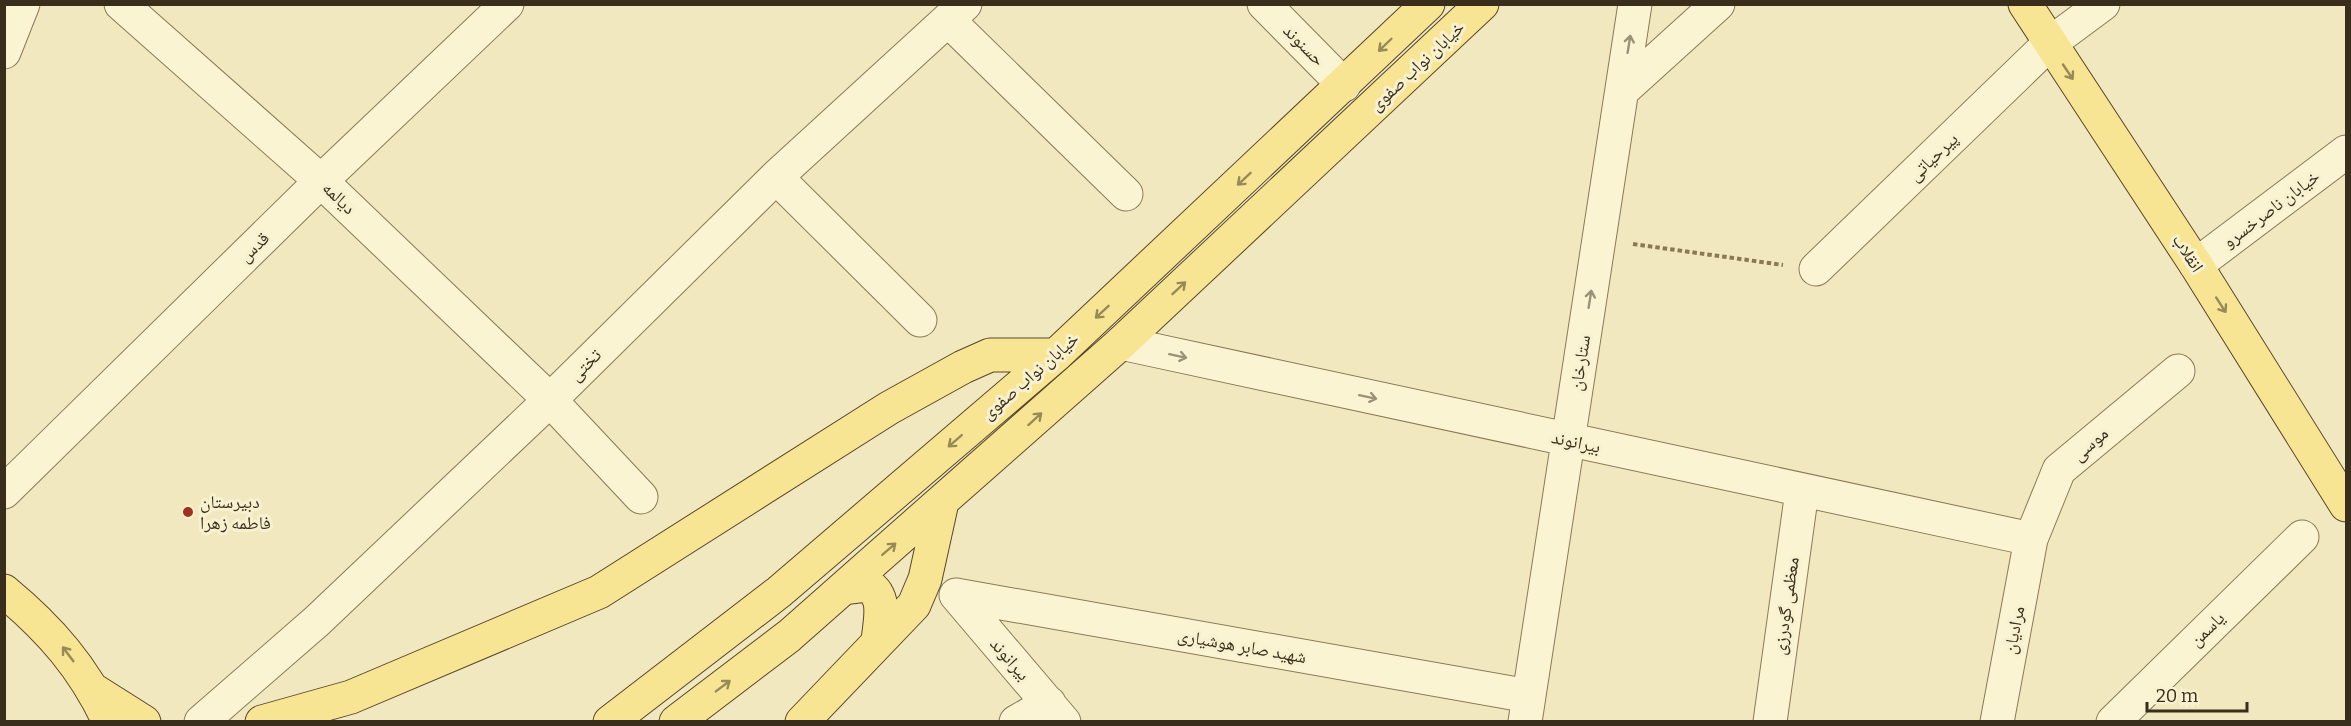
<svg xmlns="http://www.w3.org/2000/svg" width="2351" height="726" font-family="Bitter,'Noto Naskh Arabic',serif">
<rect width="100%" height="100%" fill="#f1e8bf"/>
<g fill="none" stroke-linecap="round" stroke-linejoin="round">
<defs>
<path id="minor" d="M121 4 321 181 550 400 641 497
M1264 4 1344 85
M949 21 1126 194
M4 52 23 4
M1622 91 1718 4
M776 177 920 320
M2196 265 2346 152
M1816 269 2049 44 2103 4
M1121 343 2031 539
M4 492 321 181 507 4
M956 595 1529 696
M956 595 1064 722
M201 722 317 621 550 400 776 177 965 4
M1016 722 1049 703
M1525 722 1635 4
M1770 722 1802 491
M1997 722 2031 539 2059 470 2178 371
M2113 722 2302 537"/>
<path id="major" d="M2025 4 2196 265 2346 505
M844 588 868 585C887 597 880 620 878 641
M4 591C50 629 84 668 109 722
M95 691 144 722
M262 722 351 697 599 592 889 408 963 367 990 355H1056
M610 722 779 592 1056 355 1428 4
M676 722 789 636 1121 343 1482 4
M802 722 914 605 925 579 942 502"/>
</defs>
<use href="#minor" stroke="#8b7956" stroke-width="35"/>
<use href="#major" stroke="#58462b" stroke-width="35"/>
<path stroke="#8b7956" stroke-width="4" stroke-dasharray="4.5 3" stroke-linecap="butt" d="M1633 244 1783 265"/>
<use href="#minor" stroke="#fbf4d3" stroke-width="33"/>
<use href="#major" stroke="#f7e593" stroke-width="33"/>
</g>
<defs><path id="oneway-shaft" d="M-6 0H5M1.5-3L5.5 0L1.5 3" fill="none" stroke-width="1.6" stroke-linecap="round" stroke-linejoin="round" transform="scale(1.5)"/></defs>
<g stroke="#9a9178">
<use href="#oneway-shaft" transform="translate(1629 44) rotate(-81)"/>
<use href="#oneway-shaft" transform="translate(1590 299) rotate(-81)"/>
<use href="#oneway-shaft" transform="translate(1178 356) rotate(12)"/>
<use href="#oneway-shaft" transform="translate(1368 397) rotate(12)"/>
</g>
<g stroke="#988a58">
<use href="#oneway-shaft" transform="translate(1385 45) rotate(136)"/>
<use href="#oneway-shaft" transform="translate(2068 72) rotate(56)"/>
<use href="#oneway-shaft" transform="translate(1244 179) rotate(137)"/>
<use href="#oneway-shaft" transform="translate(1179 288) rotate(-43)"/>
<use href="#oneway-shaft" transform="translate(2221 305) rotate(57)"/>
<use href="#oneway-shaft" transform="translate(1102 312) rotate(137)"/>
<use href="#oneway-shaft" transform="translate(1035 419) rotate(-42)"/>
<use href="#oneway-shaft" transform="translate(955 441) rotate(139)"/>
<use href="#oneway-shaft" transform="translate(889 549) rotate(-41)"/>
<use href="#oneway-shaft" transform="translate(68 654) rotate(-127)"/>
<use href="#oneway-shaft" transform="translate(723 686) rotate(-37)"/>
</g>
<circle fill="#9e3122" stroke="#f8f1cf" stroke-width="2" cx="188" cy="512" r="6"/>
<g text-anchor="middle" stroke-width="6" stroke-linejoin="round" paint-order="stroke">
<g font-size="18" fill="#392e1c" stroke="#f8f1cf">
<text transform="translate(1304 45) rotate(45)" y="6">حسنوند</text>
<text transform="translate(1417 66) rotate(-43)" y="6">خیابان نواب صفوی</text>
<text transform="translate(1933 157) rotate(-44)" y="6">پیرحیاتی</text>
<text transform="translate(339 198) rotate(44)" y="6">دیالمه</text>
<text transform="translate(2271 209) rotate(-37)" y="6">خیابان ناصرخسرو</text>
<text transform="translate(254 247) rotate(-44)" y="6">قدس</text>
<text transform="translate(2188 253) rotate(57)" y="6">انقلاب</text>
<text transform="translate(1580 363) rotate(-81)" y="6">ستارخان</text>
<text transform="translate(585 365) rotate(-45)" y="6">تختی</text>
<text transform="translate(1030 376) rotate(-41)" y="6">خیابان نواب صفوی</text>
<text transform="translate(1576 442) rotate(12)" y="6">بیرانوند</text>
<text transform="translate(2090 444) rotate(-41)" y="6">موسی</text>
<text transform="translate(1786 606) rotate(-82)" y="6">معظمی گودرزی</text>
<text transform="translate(2207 629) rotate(-44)" y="6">یاسمن</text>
<text transform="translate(2014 630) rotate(-79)" y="6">مرادیان</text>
<text transform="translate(1242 646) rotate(10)" y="6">شهید صابر هوشیاری</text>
<text transform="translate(1010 659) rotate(49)" y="6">بیرانوند</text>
</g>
<g font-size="18" fill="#392e1c" stroke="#f8f1cf" text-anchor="start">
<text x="200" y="508">دبیرستان<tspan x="200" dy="21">فاطمه زهرا</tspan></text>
</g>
</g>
<rect width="2351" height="726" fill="none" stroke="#392e1c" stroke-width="12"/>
<path d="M2147 702v9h100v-9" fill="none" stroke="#392e1c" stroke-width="3"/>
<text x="2156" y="702" font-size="18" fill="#392e1c" stroke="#f8f1cf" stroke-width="4.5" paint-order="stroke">20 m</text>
</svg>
